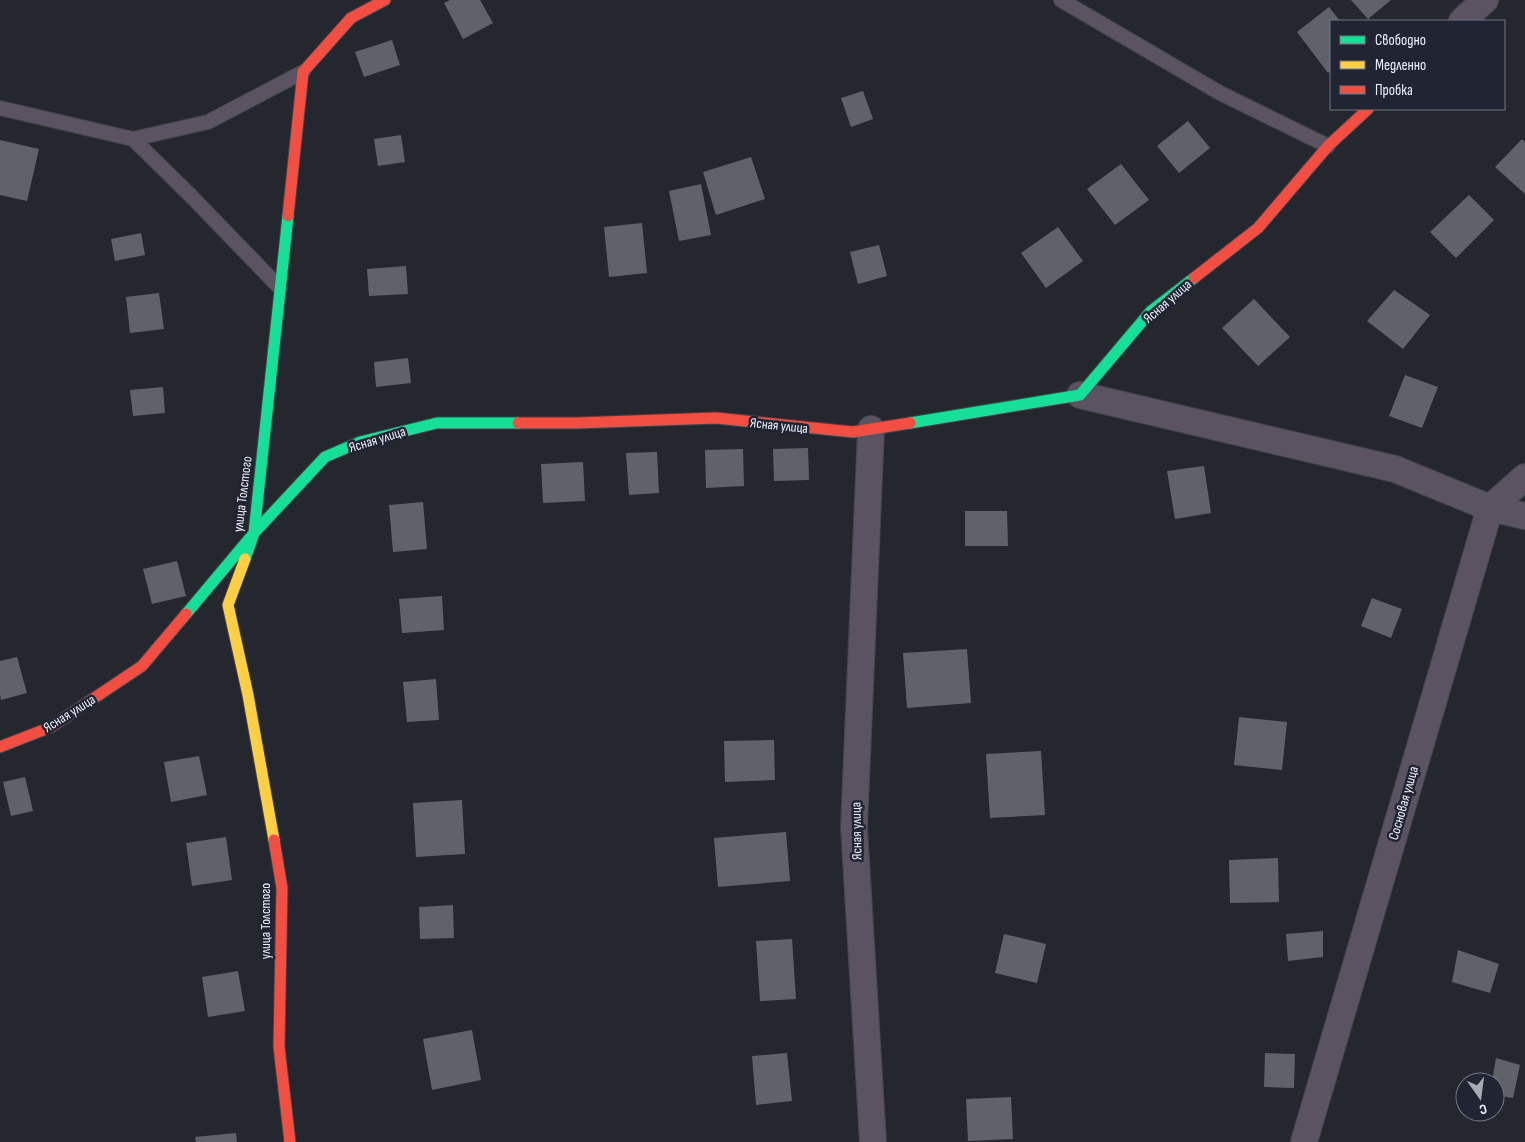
<svg xmlns="http://www.w3.org/2000/svg" width="1525" height="1142" font-family="'Sofia Sans Condensed',sans-serif">
<rect width="100%" height="100%" fill="#25272f"/>
<path fill="#5f6369" d="M450 0H480L493 23 463 39 444 3Z
M1351 0H1391L1368 19Z
M1329 7 1340 21H1331V70L1328 73 1297 32Z
M392 40 400 65 364 77 355 52Z
M863 91 873 119 851 127 841 98Z
M1188 121 1210 148 1179 173 1157 146Z
M401 135 405 162 378 166 374 139Z
M1522 139 1525 142V194L1495 167Z
M0 140 39 149 27 201 0 195Z
M751 157 765 199 716 215 703 172Z
M1121 164 1149 200 1115 225 1087 189Z
M701 184 711 235 679 241 669 191Z
M1469 195 1494 220 1456 258 1430 232Z
M642 223 647 273 609 277 604 227Z
M1058 227 1083 261 1046 288 1021 253Z
M141 233 145 255 115 261 111 239Z
M879 245 887 276 858 284 850 252Z
M406 266 408 294 369 296 367 269Z
M1394 290 1430 315 1403 349 1367 321Z
M159 293 164 329 130 333 126 297Z
M1254 299 1290 337 1258 366 1222 328Z
M408 358 411 383 376 387 374 362Z
M1405 375 1438 387 1422 428 1389 416Z
M163 387 165 413 133 416 130 390Z
M808 448 809 480 774 481 773 449Z
M743 449 744 486 706 488 705 450Z
M657 452 659 493 629 495 626 453Z
M583 462 585 501 543 503 541 464Z
M1204 466 1211 513 1175 519 1167 471Z
M423 502 427 549 393 552 389 505Z
M965 511H1007L1008 546H965Z
M177 561 186 596 152 604 143 569Z
M442 596 444 630 402 633 399 599Z
M1372 598 1402 609 1391 638 1361 626Z
M967 649 971 703 907 708 903 653Z
M17 657 27 693 1 700 0 694V661Z
M436 679 439 720 407 722 403 682Z
M1239 717 1287 722 1282 770 1234 765Z
M774 740 775 780 725 782 724 741Z
M1041 751 1045 815 990 818 986 754Z
M199 756 207 795 171 802 164 762Z
M25 777 33 811 11 816 3 782Z
M462 800 465 854 416 857 413 803Z
M786 832 790 881 718 887 714 838Z
M226 837 232 880 192 886 186 843Z
M1278 858 1279 902 1230 903 1229 860Z
M453 905 454 938 420 939 419 907Z
M1323 931V957L1288 961 1286 934Z
M1004 934 1046 944 1037 983 995 973Z
M792 939 796 999 760 1001 756 941Z
M1458 950 1499 964 1490 993 1452 982Z
M238 971 245 1011 208 1017 202 977Z
M472 1030 481 1080 432 1090 423 1039Z
M787 1053 792 1101 756 1105 752 1056Z
M1265 1053 1295 1054 1294 1088 1264 1087Z
M1496 1058 1520 1065 1513 1098 1495 1095V1082H1492Z
M1011 1097 1013 1139 968 1141 966 1099Z
M236 1133 237 1142H196L195 1137Z"/>
<g fill="none" stroke-linecap="round" stroke-linejoin="round">
<defs>
<path id="lane" d="M1061 0 1220 93 1328 146
M0 108 133 139 208 122 303 72
M133 139 192 197 280 288"/>
<path id="street" d="M1462 21 1485 0
M1080 395 1395 469 1490 508 1525 516
M871 429 854 827 873 1142
M1304 1142 1490 508 1525 477"/>
<path id="fast" d="M910 423 1080 395 1151 311 1194 278
M245 559 254 533 288 216
M186 614 254 533 325 457 360 442 437 423H518"/>
<path id="slow" d="M245 559 228 605 248 695 274 840"/>
<path id="jam" d="M288 216 303 72 351 18 385 0
M1194 278 1258 228 1328 146 1368 109
M518 423H577L716 418 853 432 910 423
M0 747 51 727 142 666 186 614
M274 840 282 888 279 1047 290 1142"/>
</defs>
<use href="#lane" stroke="#42444b" stroke-width="16"/>
<use href="#street" stroke="#42444b" stroke-width="28"/>
<use href="#fast" stroke="#42444b" stroke-width="13"/>
<use href="#slow" stroke="#42444b" stroke-width="13"/>
<use href="#jam" stroke="#42444b" stroke-width="13"/>
<use href="#lane" stroke="#5b5362" stroke-width="14"/>
<use href="#street" stroke="#5b5362" stroke-width="26"/>
<use href="#fast" stroke="#16e098" stroke-width="11"/>
<use href="#slow" stroke="#ffcf43" stroke-width="11"/>
<use href="#jam" stroke="#f24e42" stroke-width="11"/>
</g>
<g text-anchor="middle" stroke-width="5" stroke-linejoin="round" paint-order="stroke">
<g font-size="14" fill="#eff1fb" stroke="#212433">
<text transform="translate(1167 301) rotate(-41)" y="5">Ясная улица</text>
<text transform="translate(779 425) rotate(6)" y="5">Ясная улица</text>
<text transform="translate(377 439) rotate(-17)" y="5">Ясная улица</text>
<text transform="translate(242 494) rotate(-83)" y="5">улица Толстого</text>
<text transform="translate(69 713) rotate(-32)" y="5">Ясная улица</text>
<text transform="translate(1403 803) rotate(-74)" y="5">Сосновая улица</text>
<text transform="translate(856 831) rotate(-91)" y="5">Ясная улица</text>
<text transform="translate(265 921) rotate(-90)" y="5">улица Толстого</text>
</g>
</g>
<rect x="1330" y="20" width="175" height="90" fill="#212433" stroke="#737683"/>
<rect x="1340" y="36" width="25" height="8" fill="#16e098" stroke="#737683"/>
<text x="1375" y="45" font-size="15" fill="#eff1fb">Свободно</text>
<rect x="1340" y="61" width="25" height="8" fill="#ffcf43" stroke="#737683"/>
<text x="1375" y="70" font-size="15" fill="#eff1fb">Медленно</text>
<rect x="1340" y="86" width="25" height="8" fill="#f24e42" stroke="#737683"/>
<text x="1375" y="95" font-size="15" fill="#eff1fb">Пробка</text>
<g transform="translate(1480 1097) rotate(166)"><circle r="24" fill="#212433" stroke="#737683"/>
<path d="M0-4L9 19L0 12L-9 19Z" fill="#a8aab4"/>
<text y="-8" font-size="14" font-weight="bold" text-anchor="middle" fill="#eff1fb">С</text>
</g>
</svg>
